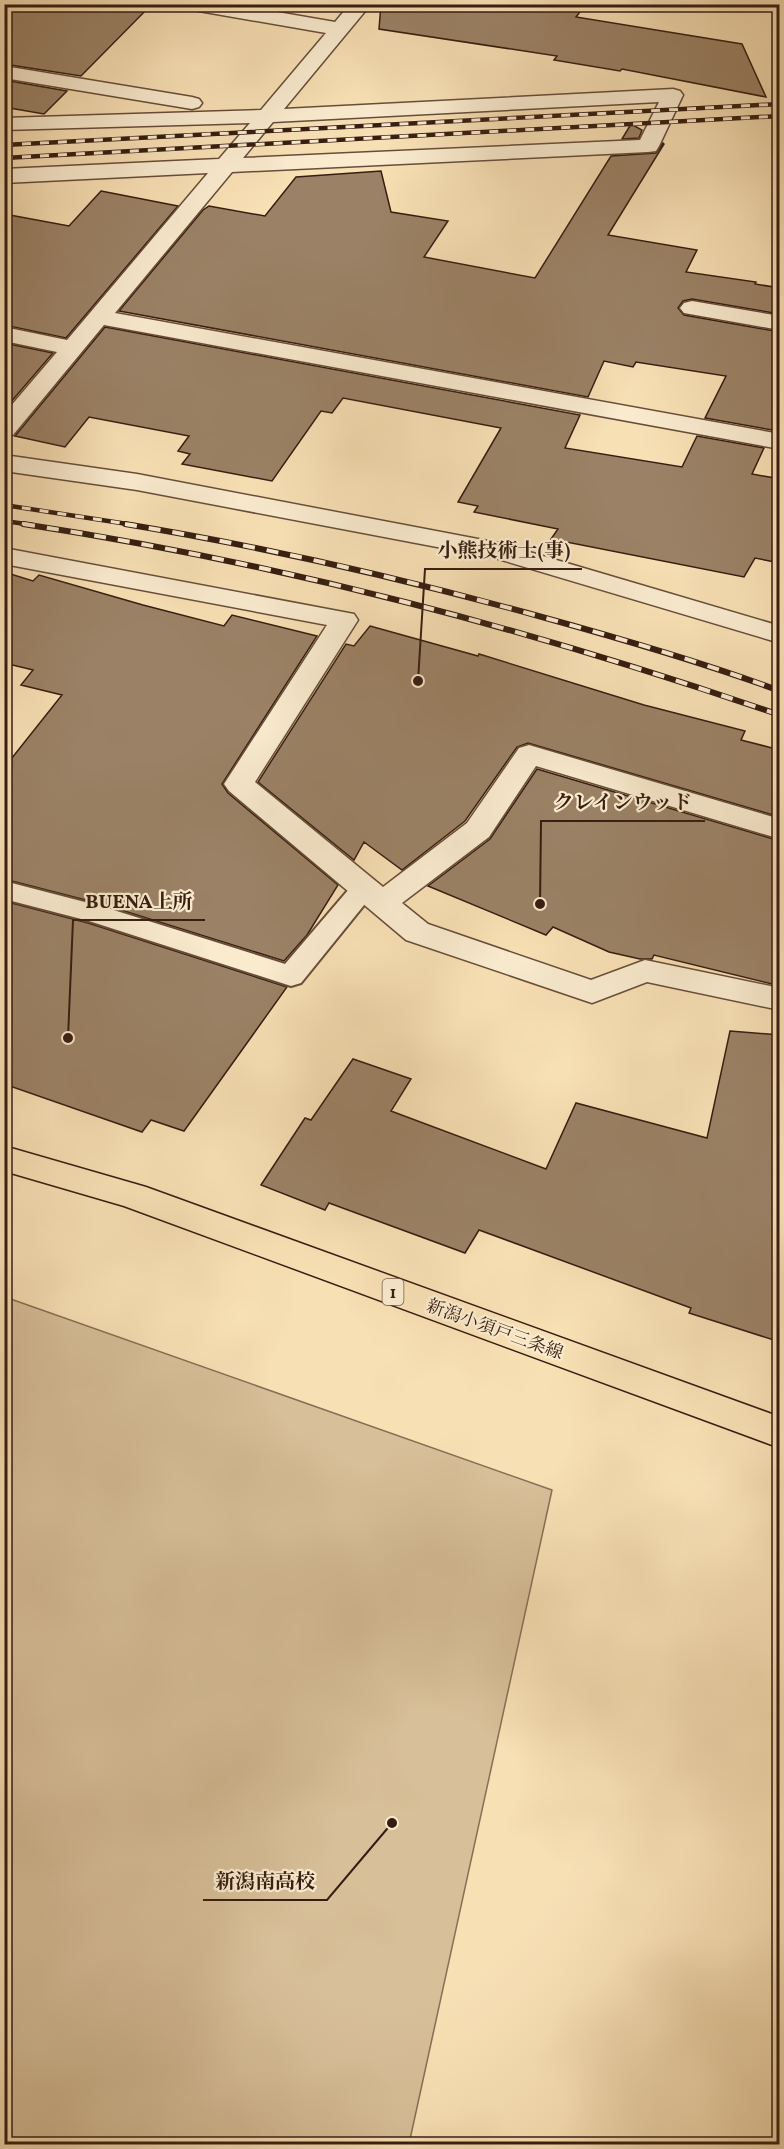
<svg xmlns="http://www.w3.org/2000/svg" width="784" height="2149" font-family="Vollkorn,'Noto Serif JP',serif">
<rect width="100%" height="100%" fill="#f8e0b5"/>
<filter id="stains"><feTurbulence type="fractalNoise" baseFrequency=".00333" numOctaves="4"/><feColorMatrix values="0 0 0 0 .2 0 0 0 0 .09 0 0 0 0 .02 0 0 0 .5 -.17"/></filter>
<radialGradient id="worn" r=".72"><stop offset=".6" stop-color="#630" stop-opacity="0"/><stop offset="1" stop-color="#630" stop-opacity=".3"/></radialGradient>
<path fill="#d7bf99" stroke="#876e55" stroke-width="1.5" d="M5 1297 552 1490 409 2144H5Z"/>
<path fill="#9b8266" stroke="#371d11" stroke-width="1.5" d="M4 4H152L81 76 4 64Z
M381 4H586L576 17 742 44 766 97 622 69 620 71 554 60 557 56 379 29Z
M4 80 67 91 44 114 4 107Z
M631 124 642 130 639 138 622 139Z
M663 143 664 144 608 235 697 250 686 272 756 282 755 284 780 288V314L692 299 683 301 678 308 684 315 780 332V413L772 430 705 418 726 376 636 362 633 367 604 361 588 397 119 311 203 210 209 206 265 216 296 177 381 171 391 212 448 221 424 257 535 278 611 156 656 153Z
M101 191 178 206 66 338 4 325V214L69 226Z
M105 327 580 415 565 448 682 467 697 436 764 448 752 474 780 479V563L755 558 744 577 551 539 558 529 474 512 478 506 458 502 501 428 343 398 332 413 321 411 272 481 182 464 190 454 178 451 189 436 89 417 65 447 15 436Z
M4 343 53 353 4 410Z
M4 572 33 581 39 575 143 605 224 626 232 615 317 636 222 784 228 793 338 885 307 935 284 961 105 905 4 879V768L62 695 21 685 33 670 4 663Z
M370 626 478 656 479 654 644 705 745 731 741 740 780 750V817L528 743 517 747 465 821 402 870 364 842 354 860 258 782 346 644 354 646Z
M537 769 780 841V986L654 955 652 959H640L609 952 553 927 546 935 428 886 490 839Z
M4 901 88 923 287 987 184 1131 151 1120 142 1132 4 1084Z
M730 1031 780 1035V1342L689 1313 691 1308 479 1230 465 1253 329 1203 325 1210 261 1185 305 1118 311 1120 353 1059 411 1079 391 1111 546 1169 576 1103 707 1138Z"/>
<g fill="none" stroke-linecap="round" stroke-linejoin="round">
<defs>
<path id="service" d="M364 879 373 882 377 888 373 894 301 983 291 986 89 921 4 899V881L104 907 285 964 355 882Z"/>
<path id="minor" d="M183 4H231L335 22 350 4H371L284 109 673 89 680 91 683 95 659 146 656 151 648 152 232 172 115 313 780 434V449L104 325 13 435 4 437V414L57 352 4 341V327L67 340 208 173 4 183V169L219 159 250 123 4 130V118L261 110 326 33 193 10 186 8ZM659 102 640 140 243 158 273 122Z
M4 66 192 97 199 99 202 103 199 107 192 109 4 78Z
M692 301 780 316V330L684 313 680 308 684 303Z
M4 548 354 614 358 620 255 782 383 887 467 823 519 748 529 745 780 819V839L536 766 489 837 402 903 428 924 591 980 645 960 780 988V1010L647 982 592 1003 406 940 229 791 224 784 327 625 4 564Z"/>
<path id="tertiary" d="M4 455 137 474 499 543 780 626V643L495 558 137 490 4 471Z"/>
<path id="primary" d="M4 1146 146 1187 780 1417V1448L124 1206 4 1171Z"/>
</defs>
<use href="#service" stroke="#674e3a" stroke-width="4"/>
<use href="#minor" stroke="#674e3a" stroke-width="3"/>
<use href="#tertiary" stroke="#674e3a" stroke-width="3"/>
<use href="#primary" stroke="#371d11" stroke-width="3"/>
<use href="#service" fill="#faebcf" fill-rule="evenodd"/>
<use href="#minor" fill="#faebcf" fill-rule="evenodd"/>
<use href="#tertiary" fill="#faebcf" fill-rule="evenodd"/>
<use href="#primary" fill="#f8e0b5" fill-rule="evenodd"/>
<defs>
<path id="rail-far1" d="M4 145 780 104
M4 158 780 116
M4 505 134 525
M4 521 33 525"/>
<path id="rail" d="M23 524C286 564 529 629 780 715
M125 524C266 547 405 579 542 617 622 639 702 662 780 691"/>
</defs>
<use href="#rail-far1" stroke="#371d11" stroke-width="4.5"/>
<use href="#rail" stroke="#371d11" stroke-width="6"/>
<use href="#rail-far1" stroke="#faebcf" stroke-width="3" stroke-dasharray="9" stroke-linecap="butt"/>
<use href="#rail" stroke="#faebcf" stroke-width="4" stroke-dasharray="12" stroke-linecap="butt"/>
</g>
<g text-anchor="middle" stroke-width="4.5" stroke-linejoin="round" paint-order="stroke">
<rect fill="#faebcf" stroke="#725b4a" stroke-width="1.5" x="382.5" y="1279" width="21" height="26" rx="4.5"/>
<g font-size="16" font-weight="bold" fill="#371d11">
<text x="393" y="1298">1</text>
</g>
<g font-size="18" fill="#371d11" stroke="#faebcf">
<text transform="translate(495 1329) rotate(20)" y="6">新潟小須戸三条線</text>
</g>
</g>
<path fill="none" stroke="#371d11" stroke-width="2" d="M418 681L425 569H582M540 904L541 821H705M68 1038L73 920H205M392 1823L327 1900H203"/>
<g fill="#371d11" stroke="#faebcf" stroke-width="2">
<circle cx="418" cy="681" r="6"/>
<circle cx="540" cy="904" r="6"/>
<circle cx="68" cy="1038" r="6"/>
<circle cx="392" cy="1823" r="6"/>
</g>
<g font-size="20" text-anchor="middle" font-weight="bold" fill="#371d11" stroke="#faebcf" stroke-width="4.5" stroke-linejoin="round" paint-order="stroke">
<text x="504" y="557">小熊技術士(事)</text>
<text x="623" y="809">クレインウッド</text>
<text x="139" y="908">BUENA上所</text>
<text x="265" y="1888">新潟南高校</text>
</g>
<rect width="784" height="2149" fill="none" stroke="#f8e0b5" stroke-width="24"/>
<rect x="6" y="6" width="772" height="2137" fill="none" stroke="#371d11" stroke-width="3"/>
<rect x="12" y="12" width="760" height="2125" fill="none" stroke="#371d11" stroke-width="1.5"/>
<rect width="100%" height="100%" filter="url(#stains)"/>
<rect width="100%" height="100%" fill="url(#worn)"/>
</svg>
